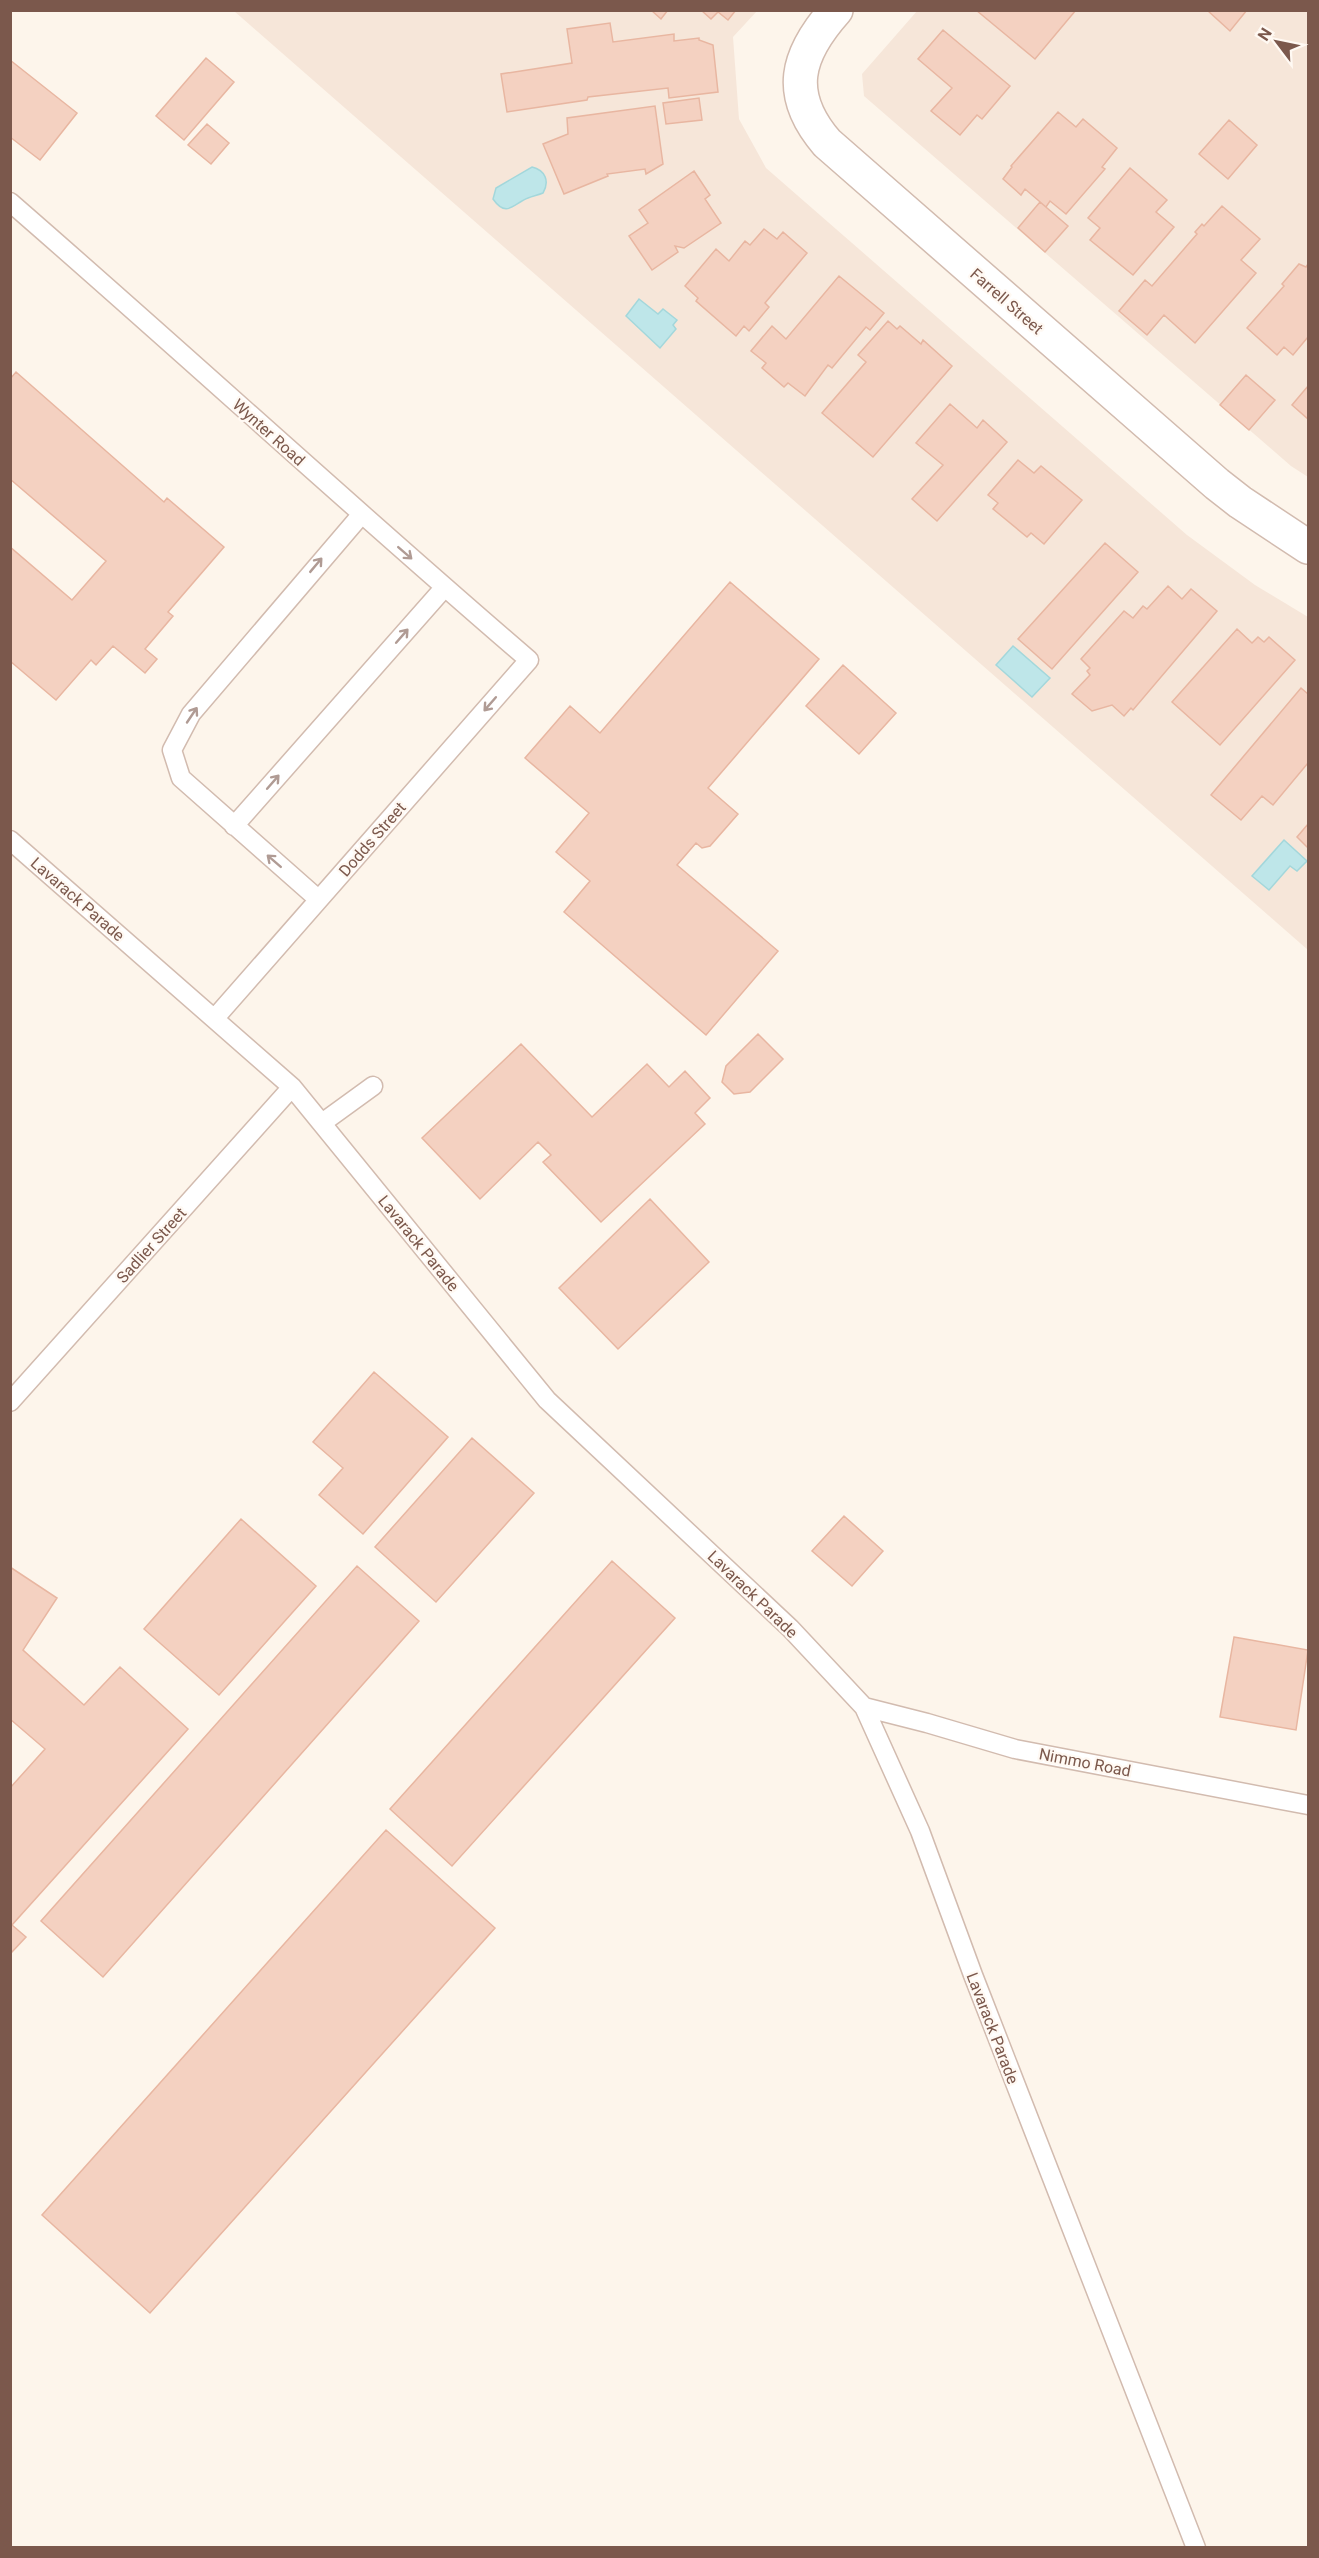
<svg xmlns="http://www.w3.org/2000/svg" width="1319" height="2558" font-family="Roboto,sans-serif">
<rect width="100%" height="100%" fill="#fdf5eb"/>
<path fill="#f6e6d9" d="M234 11H757L733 37 739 119 766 168 1187 535 1255 585 1308 617V950Z
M917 11H1308V477L1291 466 864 96 862 74Z"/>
<path fill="#bee6e9" stroke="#a3d7db" stroke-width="1.5" d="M532 167C545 170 550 181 543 193 538 195 533 196 528 198 514 203 507 219 493 199L496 188Z
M639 299 658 314 663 309 677 320 673 325 676 329 660 348 626 316Z
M1013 646 1050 678 1032 697 996 665Z
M1284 840 1307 861 1297 871 1290 866 1269 890 1252 876Z"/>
<path fill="#f4d1c1" stroke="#e8b6a1" stroke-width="1.5" d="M651 10H668L661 19Z
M701 10H736L728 20 718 12 711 19Z
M976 10H1076L1035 59Z
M1207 10H1247L1230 31Z
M610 23 613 42 674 34V41L699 38V40L713 45 718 92 669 98 668 88 588 97 587 100 507 112 501 74 572 63 567 29Z
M943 30 1010 86 982 119 977 115 960 135 931 111 952 88 918 59Z
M206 58 234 82 184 140 156 116Z
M10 60 77 113 40 160 10 137Z
M699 98 702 120 666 124 663 103Z
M655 106 663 164 646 174 645 169 607 174 608 176 564 194 543 144 568 134 567 118Z
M1058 112 1076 127 1083 119 1117 148 1102 167 1105 169 1066 214 1050 201 1046 207 1025 189 1021 195 1003 179 1012 167 1011 166Z
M1229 120 1257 145 1228 179 1199 154Z
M207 124 229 143 211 164 188 145Z
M1130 168 1167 200 1156 212 1174 227 1133 275 1090 240 1100 228 1088 218Z
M694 171 710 195 705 199 721 223 684 248 675 246 678 252 652 270 629 236 648 223 639 210Z
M1040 202 1068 226 1045 252 1018 228Z
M1222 206 1260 239 1241 260 1256 273 1195 343 1164 315 1147 335 1119 311 1145 280 1152 286 1197 234 1195 232 1202 224 1204 226Z
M764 229 777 239 783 232 807 253 765 303 769 307 749 331 744 326 736 336 696 301 698 298 685 286 716 249 729 261 745 241 750 245Z
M1299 264 1306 267 1308 264V337L1293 355 1284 347 1277 355 1247 328 1284 286 1282 284Z
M839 276 884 313 870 330 866 327 832 368 828 365 805 396 788 383 784 387 762 368 766 363 751 351 772 326 786 339Z
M888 321 897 329 900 326 921 344 923 340 952 366 873 457 822 413 866 362 858 355Z
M16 372 164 502 167 498 224 547 168 612 173 616 145 649 157 659 145 673 113 646 96 665 91 660 56 700 10 661V547L72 600 106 561 10 479V379Z
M1246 375 1275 400 1249 430 1220 405Z
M1308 386V419L1292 405Z
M950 404 977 428 983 420 1007 442 937 521 912 499 943 465 916 443Z
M1018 460 1034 473 1041 466 1082 500 1044 544 1031 533 1027 537 993 509 998 503 988 495Z
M1105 543 1138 572 1052 669 1018 639Z
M730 582 819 659 708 788 738 814 710 846 702 848 696 843 677 865 778 951 706 1035 564 912 590 881 556 852 589 813 525 758 570 706 600 733Z
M1168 586 1182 599 1191 589 1217 611 1133 710 1131 708 1124 716 1112 705 1092 711 1072 694 1090 675 1087 671 1090 668 1081 659 1124 611 1133 618 1143 606 1147 609Z
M1237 629 1252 643 1258 637 1264 642 1269 637 1295 660 1220 745 1172 702Z
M843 665 896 713 859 754 806 706Z
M1301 688 1308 694V763L1273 805 1262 796 1241 820 1211 795Z
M1308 824V848L1297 837Z
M758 1034 783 1059 750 1092 734 1094 722 1082 726 1066Z
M521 1044 592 1117 647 1064 669 1087 685 1071 710 1098 695 1113 705 1124 601 1222 543 1162 551 1155 538 1142 480 1199 422 1138Z
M650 1199 709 1262 618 1349 559 1288Z
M374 1372 448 1437 363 1534 319 1495 343 1468 313 1442Z
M472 1438 534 1493 436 1602 375 1547Z
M844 1516 883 1551 852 1586 812 1551Z
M241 1519 316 1586 219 1695 144 1629Z
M612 1561 675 1618 452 1866 390 1809Z
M357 1566 419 1621 103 1977 41 1921Z
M10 1567 57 1598 23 1650 84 1705 120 1667 188 1729 12 1925 26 1937 10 1954V1788L45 1749 10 1719Z
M1234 1637 1308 1650 1296 1730 1220 1717Z
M386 1830 495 1928 150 2313 42 2215Z"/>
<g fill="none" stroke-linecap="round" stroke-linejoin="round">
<defs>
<path id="service" d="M10 202C185 354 354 510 529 660L215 1018
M234 826 444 588
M10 840 292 1087 547 1400 790 1628 864 1707 920 1831 973 1975 1196 2548
M318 899 181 778 172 750 191 714 361 515
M322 1123 373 1086
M10 1402 292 1087
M864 1707 927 1723 1015 1749 1308 1805"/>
<path id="minor" d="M836 10C796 55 785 94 827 143L1217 484 1240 502 1308 547"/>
</defs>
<use href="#service" stroke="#d2bbaf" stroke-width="21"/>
<use href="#minor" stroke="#d2bbaf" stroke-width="36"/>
<use href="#service" stroke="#fff" stroke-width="18"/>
<use href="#minor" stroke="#fff" stroke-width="33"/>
</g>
<defs><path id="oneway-shaft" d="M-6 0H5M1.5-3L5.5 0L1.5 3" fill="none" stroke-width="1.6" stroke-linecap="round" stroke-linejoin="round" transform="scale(1.5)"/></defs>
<g stroke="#b09b94">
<use href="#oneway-shaft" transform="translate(405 553) rotate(41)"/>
<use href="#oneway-shaft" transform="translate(316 565) rotate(-50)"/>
<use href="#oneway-shaft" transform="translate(402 636) rotate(-49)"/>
<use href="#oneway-shaft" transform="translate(490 704) rotate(131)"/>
<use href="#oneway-shaft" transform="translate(192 715) rotate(-56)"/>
<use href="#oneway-shaft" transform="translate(273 782) rotate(-49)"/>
<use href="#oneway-shaft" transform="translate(274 861) rotate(-139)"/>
</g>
<g text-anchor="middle" stroke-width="4.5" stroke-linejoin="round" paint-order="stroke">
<g font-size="16" fill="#7b584c" stroke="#fff9f3">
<text transform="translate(1007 301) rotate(41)" y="6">Farrell Street</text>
<text transform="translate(269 432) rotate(42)" y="6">Wynter Road</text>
<text transform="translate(372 839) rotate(-49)" y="6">Dodds Street</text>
<text transform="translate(78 899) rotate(41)" y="6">Lavarack Parade</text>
<text transform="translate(419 1243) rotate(51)" y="6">Lavarack Parade</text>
<text transform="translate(151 1245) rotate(-48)" y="6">Sadlier Street</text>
<text transform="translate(753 1594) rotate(44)" y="6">Lavarack Parade</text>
<text transform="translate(1085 1762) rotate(11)" y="6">Nimmo Road</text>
<text transform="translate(993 2028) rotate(69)" y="6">Lavarack Parade</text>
</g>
</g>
<rect width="1319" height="2558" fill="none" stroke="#7b584c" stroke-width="24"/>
<g transform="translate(1277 42) rotate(302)" stroke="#fff9f3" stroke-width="4.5" paint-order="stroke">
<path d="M0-4.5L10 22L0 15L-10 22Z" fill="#7b584c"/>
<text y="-9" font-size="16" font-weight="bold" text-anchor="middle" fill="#7b584c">N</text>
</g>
</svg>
